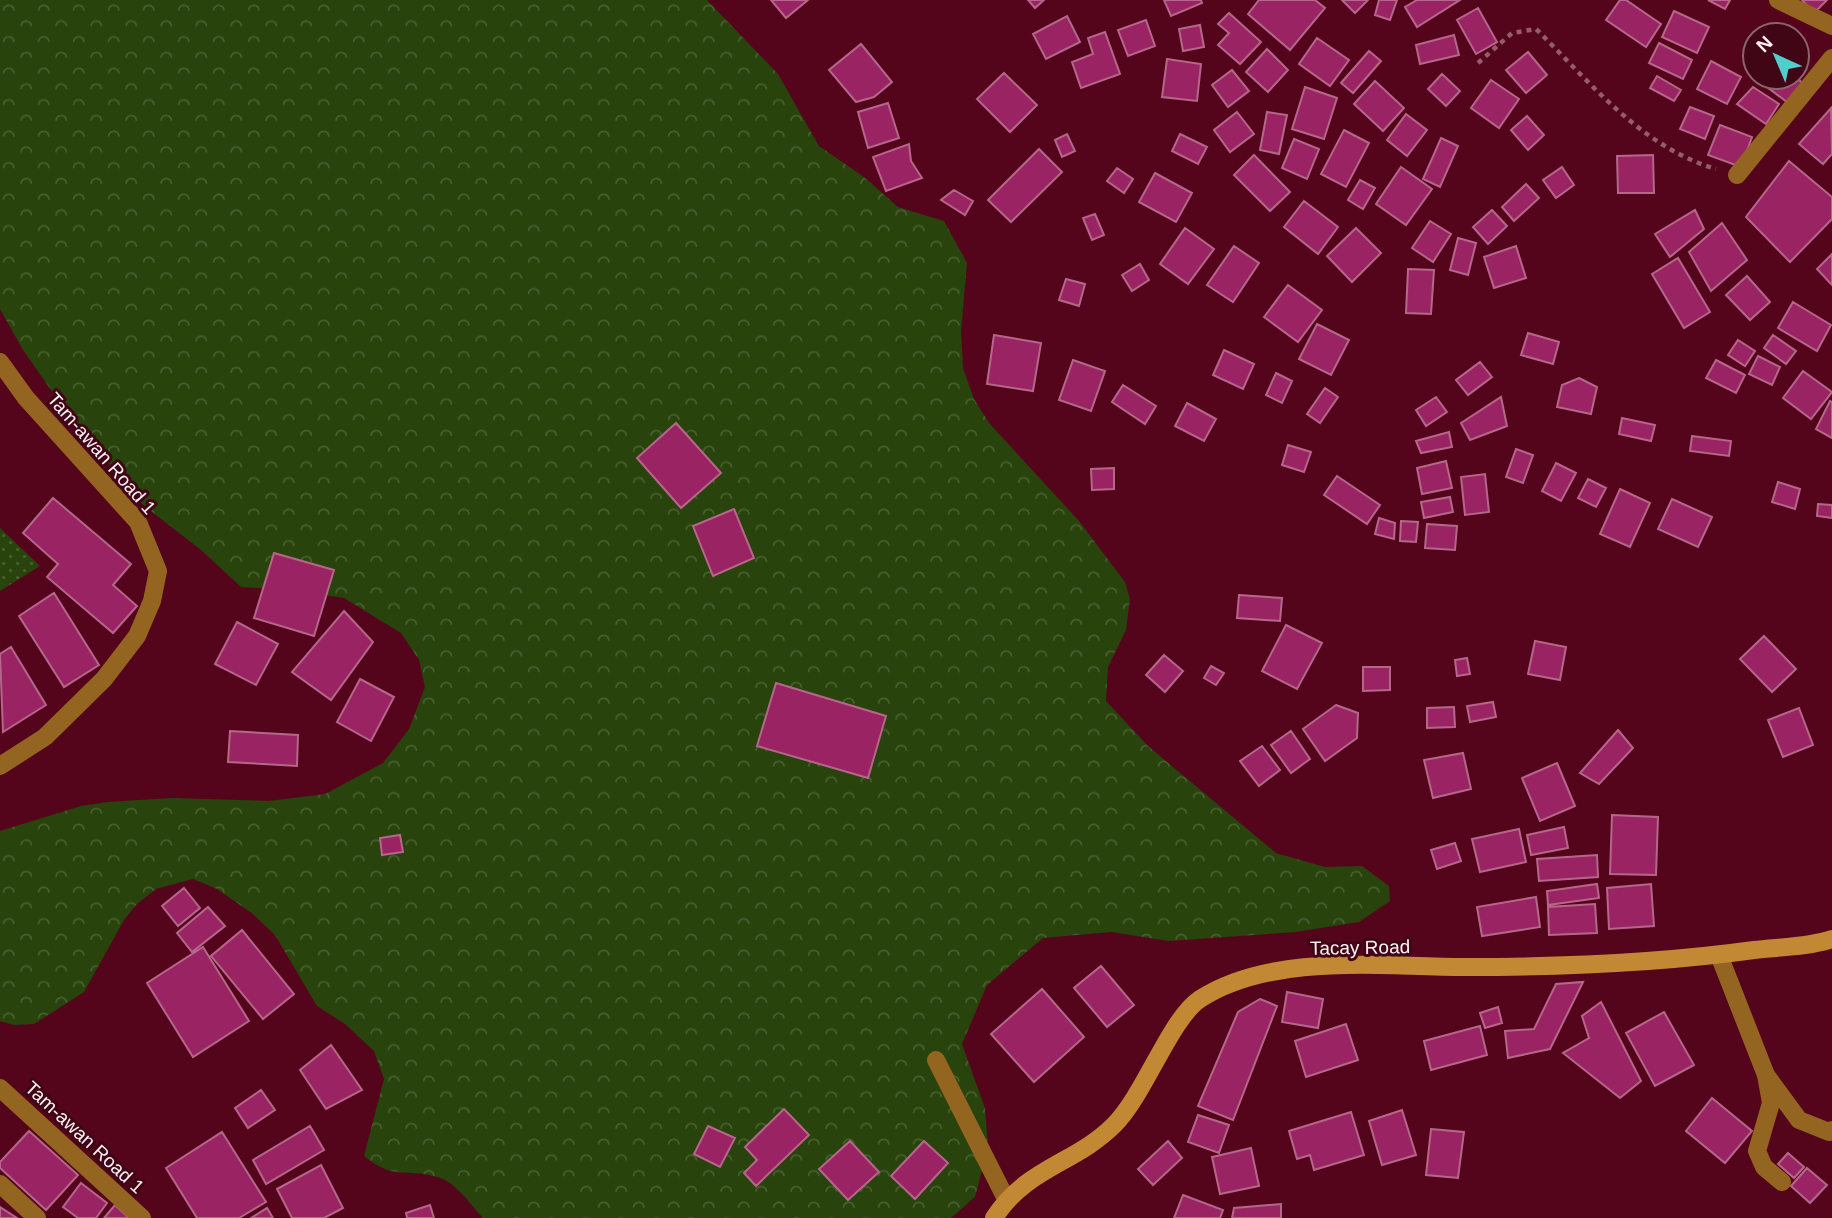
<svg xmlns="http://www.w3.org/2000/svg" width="1832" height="1218" font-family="Arial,sans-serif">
<defs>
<pattern id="forest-crowns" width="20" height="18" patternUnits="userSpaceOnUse" patternTransform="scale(1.75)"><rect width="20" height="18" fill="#28430c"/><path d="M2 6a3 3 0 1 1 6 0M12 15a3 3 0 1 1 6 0" fill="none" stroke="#485f30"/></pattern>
<pattern id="park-dots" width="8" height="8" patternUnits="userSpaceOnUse" patternTransform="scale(1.75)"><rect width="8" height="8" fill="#28430c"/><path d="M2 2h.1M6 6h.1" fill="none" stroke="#485f30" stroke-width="1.8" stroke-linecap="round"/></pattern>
</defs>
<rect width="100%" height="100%" fill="#54041b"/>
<path fill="url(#forest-crowns)" d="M0 0H707L778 74 819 146 864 177 898 207 944 221 967 263 961 331 963 368 974 399 989 423 1079 521 1125 582 1130 599 1126 630 1108 667 1106 701 1148 746 1276 853 1325 867 1362 866 1389 886 1390 901 1359 922 1296 932 1169 941 1111 932 1043 938 987 985 962 1044 985 1108 988 1147 975 1197 951 1218H483C470 1204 456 1182 437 1177 404 1167 397 1182 364 1156L384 1079 374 1051 345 1024 317 1006 275 935 253 914 217 889 193 879 156 889 137 904 124 920 84 992 34 1024 14 1025 0 1021V831L81 806 107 802 172 798 269 801 325 794 383 763 409 729 425 687 419 660 401 633 344 598 292 590 241 587 201 550 142 504 72 420 23 350 0 309Z"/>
<path fill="url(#park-dots)" d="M0 528 40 566 0 591Z"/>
<path fill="#9a2463" stroke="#b5678a" stroke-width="2" d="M771 0H808L786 18Z
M1028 0H1044L1035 8Z
M1164 0H1201L1202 3 1171 16Z
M1259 0H1315L1325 8 1290 50 1248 14Z
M1342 0H1368L1355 13Z
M1379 0H1397L1390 20 1375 15Z
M1417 0H1460L1417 27 1405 7Z
M1620 0H1626L1661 24 1646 47 1606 20Z
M1708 0H1730L1725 9Z
M1802 0H1827L1814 13Z
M1478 8 1497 42 1476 54 1457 20Z
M1674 11 1709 27 1697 53 1662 37Z
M1229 13 1261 42 1240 64 1218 45 1229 33 1218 24Z
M1067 16 1080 42 1046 59 1033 34Z
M1146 20 1155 46 1128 56 1118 30Z
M1200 25 1204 47 1183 51 1179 29Z
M1105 32 1120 74 1081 88 1072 62 1093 54 1088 38Z
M1454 35 1459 55 1420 64 1416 45Z
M1317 38 1349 60 1330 86 1299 64Z
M1659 43 1692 60 1683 79 1649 63Z
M861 44 892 82 874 97 856 102 829 70Z
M1267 49 1288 70 1268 92 1246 72Z
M1369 51 1381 61 1353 93 1341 83Z
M1528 52 1547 75 1526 93 1506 70Z
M1167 59 1201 64 1197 101 1162 97Z
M1711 61 1741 77 1727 104 1697 89Z
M1232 70 1249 91 1228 107 1212 85Z
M1004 73 1037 105 1010 132 977 99Z
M1442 74 1460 91 1446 106 1428 89Z
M1657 76 1681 90 1674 101 1650 88Z
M1775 77H1795L1808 87 1792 106 1767 87Z
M1491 80 1519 99 1499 128 1471 108Z
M1375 81 1404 108 1383 131 1354 104Z
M1305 87 1337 98 1324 139 1292 129Z
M1753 87 1779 104 1766 124 1737 104Z
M888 103 899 138 868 148 858 112Z
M1690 107 1714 116 1705 139 1680 129Z
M1831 108 1832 154 1823 164 1799 144Z
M1237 112 1254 134 1230 152 1214 130Z
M1267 112 1287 115 1279 154 1260 150Z
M1406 114 1427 130 1407 156 1387 140Z
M1527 116 1544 135 1528 150 1511 130Z
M1720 125 1752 137 1741 167 1708 155Z
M1344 130 1369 143 1346 187 1321 174Z
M1067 134 1075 151 1062 157 1055 140Z
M1180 134 1207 147 1198 164 1172 151Z
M1441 138 1458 146 1440 187 1423 179Z
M1294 139 1319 149 1307 179 1282 168Z
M909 144 911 161 922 178 886 191 873 157Z
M1039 149 1062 172 1011 222 988 200Z
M1254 155 1290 192 1270 211 1234 175Z
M1653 155 1654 193H1618L1617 156Z
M1789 161 1832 197V219L1790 262 1746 217Z
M1401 167 1432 189 1406 225 1376 204Z
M1562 167 1574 185 1556 198 1543 180Z
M1117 168 1133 179 1124 193 1107 181Z
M1155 173 1192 193 1176 222 1139 202Z
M1360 180 1375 188 1363 209 1348 200Z
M1526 184 1539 198 1514 221 1502 207Z
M954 190 973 201 965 215 941 200Z
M1304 201 1338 227 1318 254 1284 227Z
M1492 210 1507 226 1488 244 1473 227Z
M1695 210 1704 229 1670 257 1655 234Z
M1095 214 1104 235 1092 240 1083 218Z
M1430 221 1451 234 1433 262 1412 248Z
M1722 223 1747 260 1711 291 1689 252Z
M1185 228 1214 249 1188 284 1160 264Z
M1356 228 1381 253 1352 282 1327 256Z
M1458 238 1476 243 1468 275 1450 270Z
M1234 246 1259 263 1233 302 1207 285Z
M1516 246 1526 278 1494 288 1484 257Z
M1832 254V285L1817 269Z
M1678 258 1710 312 1684 328 1652 274Z
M1140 264 1149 280 1132 291 1122 275Z
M1408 269 1434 270 1431 314 1406 313Z
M1747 276 1770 302 1750 320 1726 295Z
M1066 279 1085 284 1079 306 1059 300Z
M1288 285 1322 310 1298 342 1264 317Z
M1793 302 1831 325 1817 351 1778 328Z
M1317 324 1349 340 1331 375 1299 359Z
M1528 333 1559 342 1553 364 1521 355Z
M994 335 1041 343 1033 391 987 384Z
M1773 335 1796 351 1786 364 1764 348Z
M1738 340 1755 351 1745 366 1728 355Z
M1224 350 1254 364 1243 389 1213 375Z
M1758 356 1780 367 1772 385 1749 374Z
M1073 360 1105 371 1091 411 1059 400Z
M1716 360 1745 375 1736 393 1706 378Z
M1480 362 1492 377 1468 395 1456 380Z
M1803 371 1832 392 1811 419 1783 398Z
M1276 373 1292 381 1282 403 1266 395Z
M1579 378 1597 387 1591 414 1557 407 1562 385Z
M1123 385 1156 406 1145 424 1112 402Z
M1325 388 1338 397 1320 423 1307 414Z
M1436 397 1447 412 1426 426 1416 410Z
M1501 397 1507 426 1470 440 1461 423Z
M1830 401 1832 402V438L1816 429Z
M1187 403 1216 419 1204 441 1175 426Z
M1622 418 1655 425 1651 441 1619 434Z
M676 423 721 473 681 508 637 458Z
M1449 432 1452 447 1421 453 1416 441Z
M1692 436 1731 441 1729 456 1690 451Z
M1288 445 1311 452 1304 472 1282 465Z
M1516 449 1533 455 1523 483 1506 477Z
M1446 461 1452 488 1422 494 1417 468Z
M1556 463 1576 473 1561 501 1542 491Z
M1114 468V489L1092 490 1091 469Z
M1485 474 1489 512 1465 515 1461 477Z
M1337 476 1380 505 1367 524 1324 495Z
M1588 479 1606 488 1596 507 1578 498Z
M1778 482 1800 489 1795 509 1772 502Z
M1620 489 1650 503 1630 547 1600 534Z
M1450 497 1453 512 1424 518 1421 502Z
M53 498 131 564 113 585 137 606 113 633 47 577 58 564 23 533Z
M1672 499 1712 517 1698 547 1658 529Z
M1818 504 1832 505V518L1817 516Z
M734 509 754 558 713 576 693 526Z
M1379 518 1395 523 1394 539 1375 534Z
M1401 521 1418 522 1416 542 1400 541Z
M1427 524 1457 526 1455 550 1425 548Z
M274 553 334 570 314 636 254 618Z
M54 593 99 665 64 687 19 616Z
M1239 595 1282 598 1280 621 1237 618Z
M344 611 373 642 331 700 292 672Z
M237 622 278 644 256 685 215 664Z
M1286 625 1322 643 1297 689 1262 671Z
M1764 636 1796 669 1772 692 1740 659Z
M1535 641 1566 647 1560 680 1528 674Z
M11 647 46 705 3 732 0 654Z
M1164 655 1183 671 1165 692 1146 675Z
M1467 658 1470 674 1457 676 1455 660Z
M1211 666 1224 673 1216 685 1204 678Z
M1363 667H1390V690L1363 691Z
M360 679 394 697 371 741 337 722Z
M776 683 886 716 868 778 757 746Z
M1493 702 1496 717 1470 722 1467 706Z
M1336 705 1358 713 1357 738 1325 761 1303 729Z
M1454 707 1455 727 1427 728V708Z
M1799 708 1813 745 1783 757 1768 720Z
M1618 730 1633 748 1599 784 1580 773Z
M230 731 298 735 297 766 228 762Z
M1291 731 1310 759 1291 773 1271 745Z
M1262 746 1280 770 1259 786 1240 761Z
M1463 753 1471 789 1433 798 1424 760Z
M1557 763 1575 806 1540 821 1522 778Z
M1612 815 1658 817 1656 875 1610 874Z
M1564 827 1568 848 1531 855 1527 835Z
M1519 829 1526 862 1480 872 1472 839Z
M400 835 403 852 382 855 380 838Z
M1455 843 1461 861 1437 869 1431 850Z
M1597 855 1598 877 1539 881 1537 859Z
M1597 884 1599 898 1548 905 1547 891Z
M1651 884 1654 926 1609 929 1607 888Z
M184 888 200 908 178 926 162 906Z
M1536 897 1540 927 1482 936 1477 907Z
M1595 904 1597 933 1549 935 1548 907Z
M208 907 225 926 192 952 177 933Z
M242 930 294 994 263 1019 211 956Z
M203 947 249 1021 193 1057 147 983Z
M1101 966 1134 1005 1107 1027 1074 988Z
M1583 982 1550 1049 1508 1058 1505 1031 1534 1029 1556 984Z
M1042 989 1084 1037 1034 1082 991 1034Z
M1287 992 1323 999 1318 1028 1282 1022Z
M1260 999 1277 1006 1233 1120 1198 1106 1238 1012Z
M1601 1002 1641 1081 1620 1098 1563 1053 1589 1038 1582 1016Z
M1498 1007 1502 1023 1485 1028 1480 1013Z
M1664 1012 1694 1065 1655 1086 1626 1033Z
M1346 1024 1358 1060 1306 1077 1295 1041Z
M1480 1026 1487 1055 1431 1070 1424 1041Z
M331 1045 362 1090 326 1109 300 1070Z
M261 1090 275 1110 248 1128 235 1108Z
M1712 1098 1752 1131 1725 1163 1686 1131Z
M784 1109 809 1135 756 1186 744 1173 757 1160 745 1147Z
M1402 1110 1416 1155 1382 1165 1369 1121Z
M1351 1112 1364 1155 1314 1170 1310 1155 1297 1159 1289 1131Z
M1198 1115 1229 1125 1219 1153 1188 1142Z
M310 1126 324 1150 266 1184 253 1160Z
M708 1126 735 1138 720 1167 694 1154Z
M1431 1129 1464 1132 1458 1178 1426 1175Z
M29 1131 78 1175 46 1210 0 1168V1162Z
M222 1132 266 1202 239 1218H197L166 1168Z
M850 1141 879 1172 848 1200 819 1169Z
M924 1141 948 1163 915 1199 891 1176Z
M1168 1141 1182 1158 1153 1185 1138 1169Z
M1251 1148 1259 1186 1220 1194 1212 1157Z
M1788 1153 1804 1167 1794 1178 1778 1164Z
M321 1165 343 1208 324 1218H292L277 1189Z
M1807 1168 1827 1185 1810 1203 1791 1186Z
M81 1183 107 1203 96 1218H78L63 1207Z
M1183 1195 1223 1210 1220 1218H1174Z
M1281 1204V1218H1232L1234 1208Z
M115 1205 128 1217V1218H104Z
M430 1205 434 1218H407L406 1213Z
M0 1207 17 1218H0Z
M267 1208 273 1218H251Z"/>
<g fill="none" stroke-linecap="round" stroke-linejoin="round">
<path stroke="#935d6c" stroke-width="4.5" stroke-dasharray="5 5" stroke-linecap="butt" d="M1478 63 1512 33 1536 29C1590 82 1641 147 1716 169"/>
<path stroke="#936521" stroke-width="18" d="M1766 1075 1771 1103 1757 1151 1764 1167 1782 1182
M0 1184 37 1218"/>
<path stroke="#936521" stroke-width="18" d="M1778 0 1832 26
M1737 175 1832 58
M0 362 26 398 138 522 158 571 152 601 137 636 104 679 45 737 0 766
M1719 955 1766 1075 1799 1120 1829 1132 1832 1130
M936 1060 1006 1199
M0 1088 142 1218"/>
<path stroke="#c38834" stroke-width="18" d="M994 1218C1027 1167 1075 1164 1114 1125 1145 1094 1170 1019 1200 999 1272 952 1386 967 1469 967 1564 967 1660 963 1754 950 1779 947 1808 947 1832 939"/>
</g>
<g text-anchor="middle" stroke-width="6" stroke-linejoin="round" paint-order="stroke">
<g font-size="19" fill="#fcf2f3" stroke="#410615">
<text transform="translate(102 453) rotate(49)" y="7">Tam-awan Road 1</text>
<text transform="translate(1360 947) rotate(-1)" y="7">Tacay Road</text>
<text transform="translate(85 1137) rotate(43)" y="7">Tam-awan Road 1</text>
</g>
</g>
<g transform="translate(1776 56) rotate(316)"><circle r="33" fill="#410615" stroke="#8c646e" stroke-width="2"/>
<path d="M0-5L12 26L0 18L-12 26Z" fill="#53cdca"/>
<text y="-10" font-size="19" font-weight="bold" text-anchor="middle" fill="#fcf2f3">N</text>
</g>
</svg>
